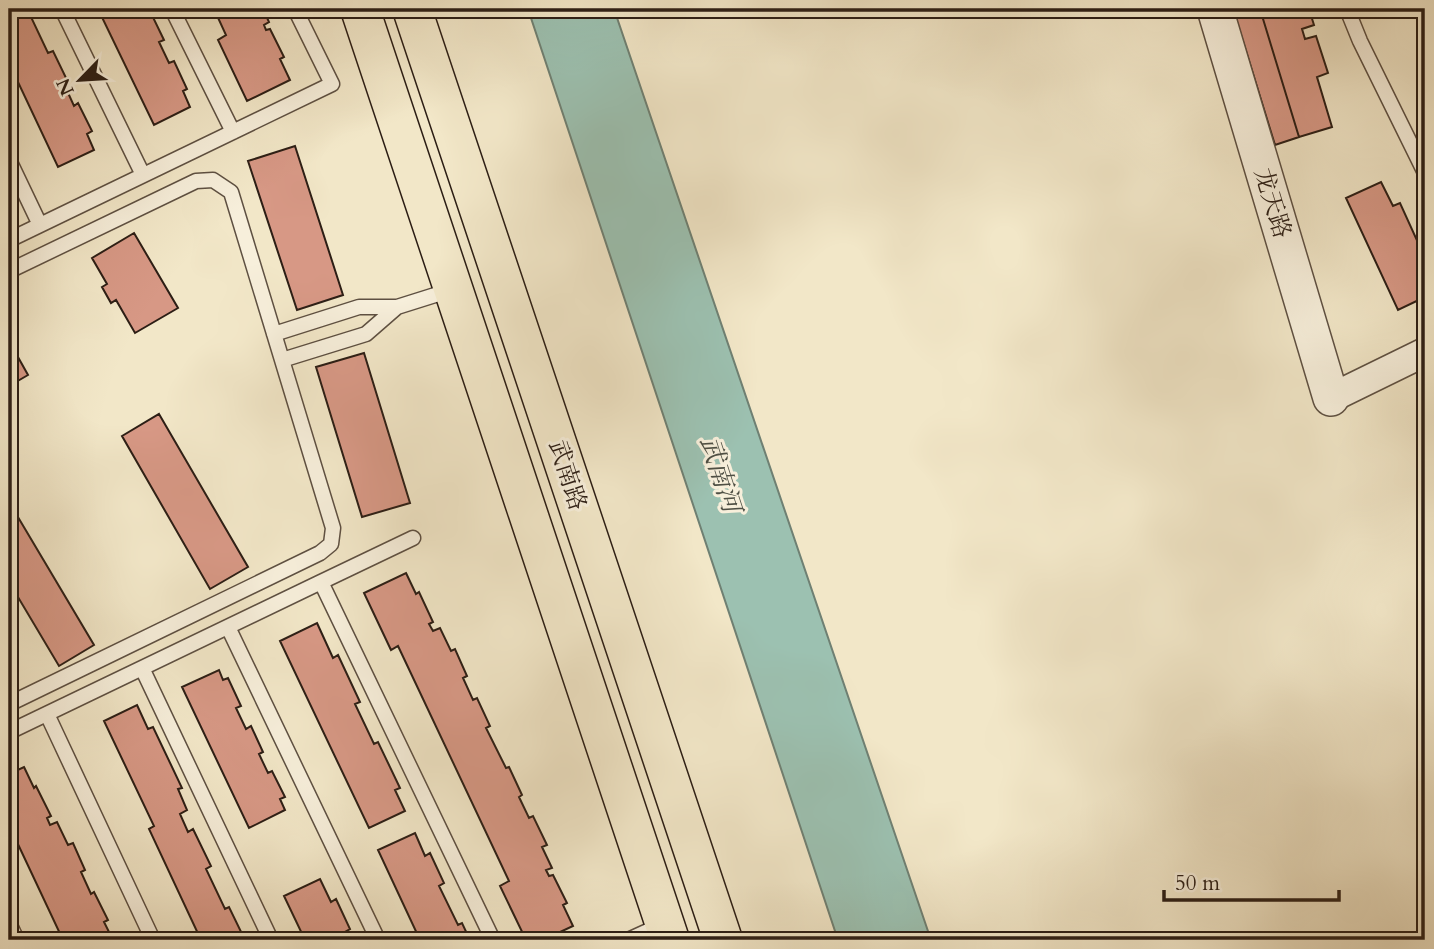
<svg xmlns="http://www.w3.org/2000/svg" width="1434" height="949" font-family="Cardo,'Noto Serif SC',serif">
<rect width="100%" height="100%" fill="#f2e7c8"/>
<filter id="stains"><feTurbulence type="fractalNoise" baseFrequency=".00286" numOctaves="4"/><feColorMatrix values="0 0 0 0 .2 0 0 0 0 .09 0 0 0 0 .02 0 0 0 .5 -.17"/></filter>
<radialGradient id="worn" r=".72"><stop offset=".6" stop-color="#630" stop-opacity="0"/><stop offset="1" stop-color="#630" stop-opacity=".3"/></radialGradient>
<path fill="#9cc1b1" stroke="#6f8073" stroke-width="2" d="M528 9H614L931 940H838Z"/>
<path fill="#d79885" stroke="#2c1e15" stroke-width="2" d="M9 9H33L35 12 30 15 48 53 53 51 68 82 64 84 74 106 78 103 92 131 87 134 94 150 58 167 9 63Z
M98 9H143L144 11 149 9 164 40 159 42 169 63 174 61 187 89 183 91 190 107 154 125Z
M214 9H263L269 22 264 25 266 30 270 29 284 57 280 59 290 80 247 101 218 40 226 35Z
M1233 9H1260L1299 137 1275 145Z
M1260 9H1309L1314 25 1302 29 1305 39 1316 36 1328 73 1317 77 1332 127 1299 137Z
M295 146 343 295 297 310 248 161Z
M1381 182 1393 206 1400 203 1425 258V270L1422 271 1425 279V297L1398 310 1346 198Z
M134 233 178 308 135 333 116 300 111 303 102 287 107 284 92 258Z
M9 341 28 375 9 386Z
M364 353 410 503 362 517 316 367Z
M159 414 248 567 210 589 122 436Z
M9 502 94 645 59 666 9 582Z
M406 573 416 594 419 592 433 622 429 624 433 631 440 628 451 651 455 649 467 676 463 678 473 700 477 698 490 726 486 728 506 768 509 767 522 795 519 797 529 818 533 816 547 845 542 847 552 868 546 870 549 876 553 875 567 903 563 905 573 926 543 940H526L500 886 509 881 398 646 391 650 364 593Z
M317 623 333 658 338 655 360 702 355 704 374 744 378 742 400 788 395 790 405 811 369 828 280 641Z
M219 670 223 680 228 678 241 706 236 708 246 729 251 726 263 752 259 754 268 773 272 771 285 797 280 799 285 810 249 828 182 687Z
M137 705 148 729 153 727 182 788 178 789 187 810 180 814 188 832 193 829 211 866 206 869 225 909 229 907 245 940H201L149 829 154 826 104 721Z
M24 767 34 788 36 786 51 816 47 818 50 825 57 822 68 845 73 843 85 870 81 872 91 894 94 892 108 920 104 922 113 940H63L16 840 9 844V774Z
M415 833 425 856 430 853 444 883 439 886 458 925 462 923 470 940H420L378 850Z
M320 879 331 902 336 899 350 929 345 932 349 940H305L284 896Z"/>
<g fill="none" stroke-linecap="round" stroke-linejoin="round">
<defs>
<path id="service" d="M62 9 143 175
M172 9 233 132
M1347 9 1360 41 1425 173
M9 160 40 225
M9 240 332 84 295 9
M9 271 196 181 213 180 231 192 333 528 331 544 320 553 9 704
M274 334 359 307H397L451 290
M282 360 366 334 397 307
M321 582 413 538
M228 627 378 940
M142 668 271 940
M47 714 153 940
M9 732 321 582 493 940
M9 923 17 940
M628 940 663 924"/>
<path id="minor" d="M1331 398 1425 352"/>
<path id="tertiary" d="M1215 9 1331 398"/>
<path id="primary" d="M360 9 670 940
M412 9 723 940"/>
</defs>
<use href="#service" stroke="#5e5042" stroke-width="17"/>
<use href="#minor" stroke="#5e5042" stroke-width="31"/>
<use href="#tertiary" stroke="#5e5042" stroke-width="38"/>
<use href="#primary" stroke="#2c1e15" stroke-width="41"/>
<use href="#service" stroke="#f7efdb" stroke-width="14"/>
<use href="#minor" stroke="#f7efdb" stroke-width="28"/>
<use href="#tertiary" stroke="#f7efdb" stroke-width="35"/>
<use href="#primary" stroke="#f2e7c8" stroke-width="38"/>
</g>
<g text-anchor="middle" stroke-width="6" stroke-linejoin="round" paint-order="stroke">
<g font-size="24" fill="#2c1e15" stroke="#f7efdb">
<text transform="translate(1273 203) rotate(73)" y="8">龙天路</text>
<text transform="translate(568 475) rotate(72)" y="8">武南路</text>
</g>
<g font-size="26" font-style="italic" fill="#4e4f44" stroke="#f7efdb">
<text transform="translate(721 474) rotate(72)" y="9">武南河</text>
</g>
</g>
<rect width="1434" height="949" fill="none" stroke="#f2e7c8" stroke-width="35"/>
<rect x="10" y="10" width="1413" height="928" fill="none" stroke="#2c1e15" stroke-width="3.5"/>
<rect x="18" y="18" width="1399" height="914" fill="none" stroke="#2c1e15" stroke-width="2"/>
<g transform="translate(80 80) rotate(245)" stroke="#f7efdb" stroke-width="5" paint-order="stroke">
<path d="M0-5L12 26L0 18L-12 26Z" fill="#2c1e15"/>
<text y="-10" font-size="19" font-weight="bold" text-anchor="middle" fill="#2c1e15">N</text>
</g>
<path d="M1164 890v10h175v-10" fill="none" stroke="#2c1e15" stroke-width="3.5"/>
<text x="1175" y="890" font-size="21" fill="#2c1e15" stroke="#f7efdb" stroke-width="5" paint-order="stroke">50 m</text>
<rect width="100%" height="100%" filter="url(#stains)"/>
<rect width="100%" height="100%" fill="url(#worn)"/>
</svg>
